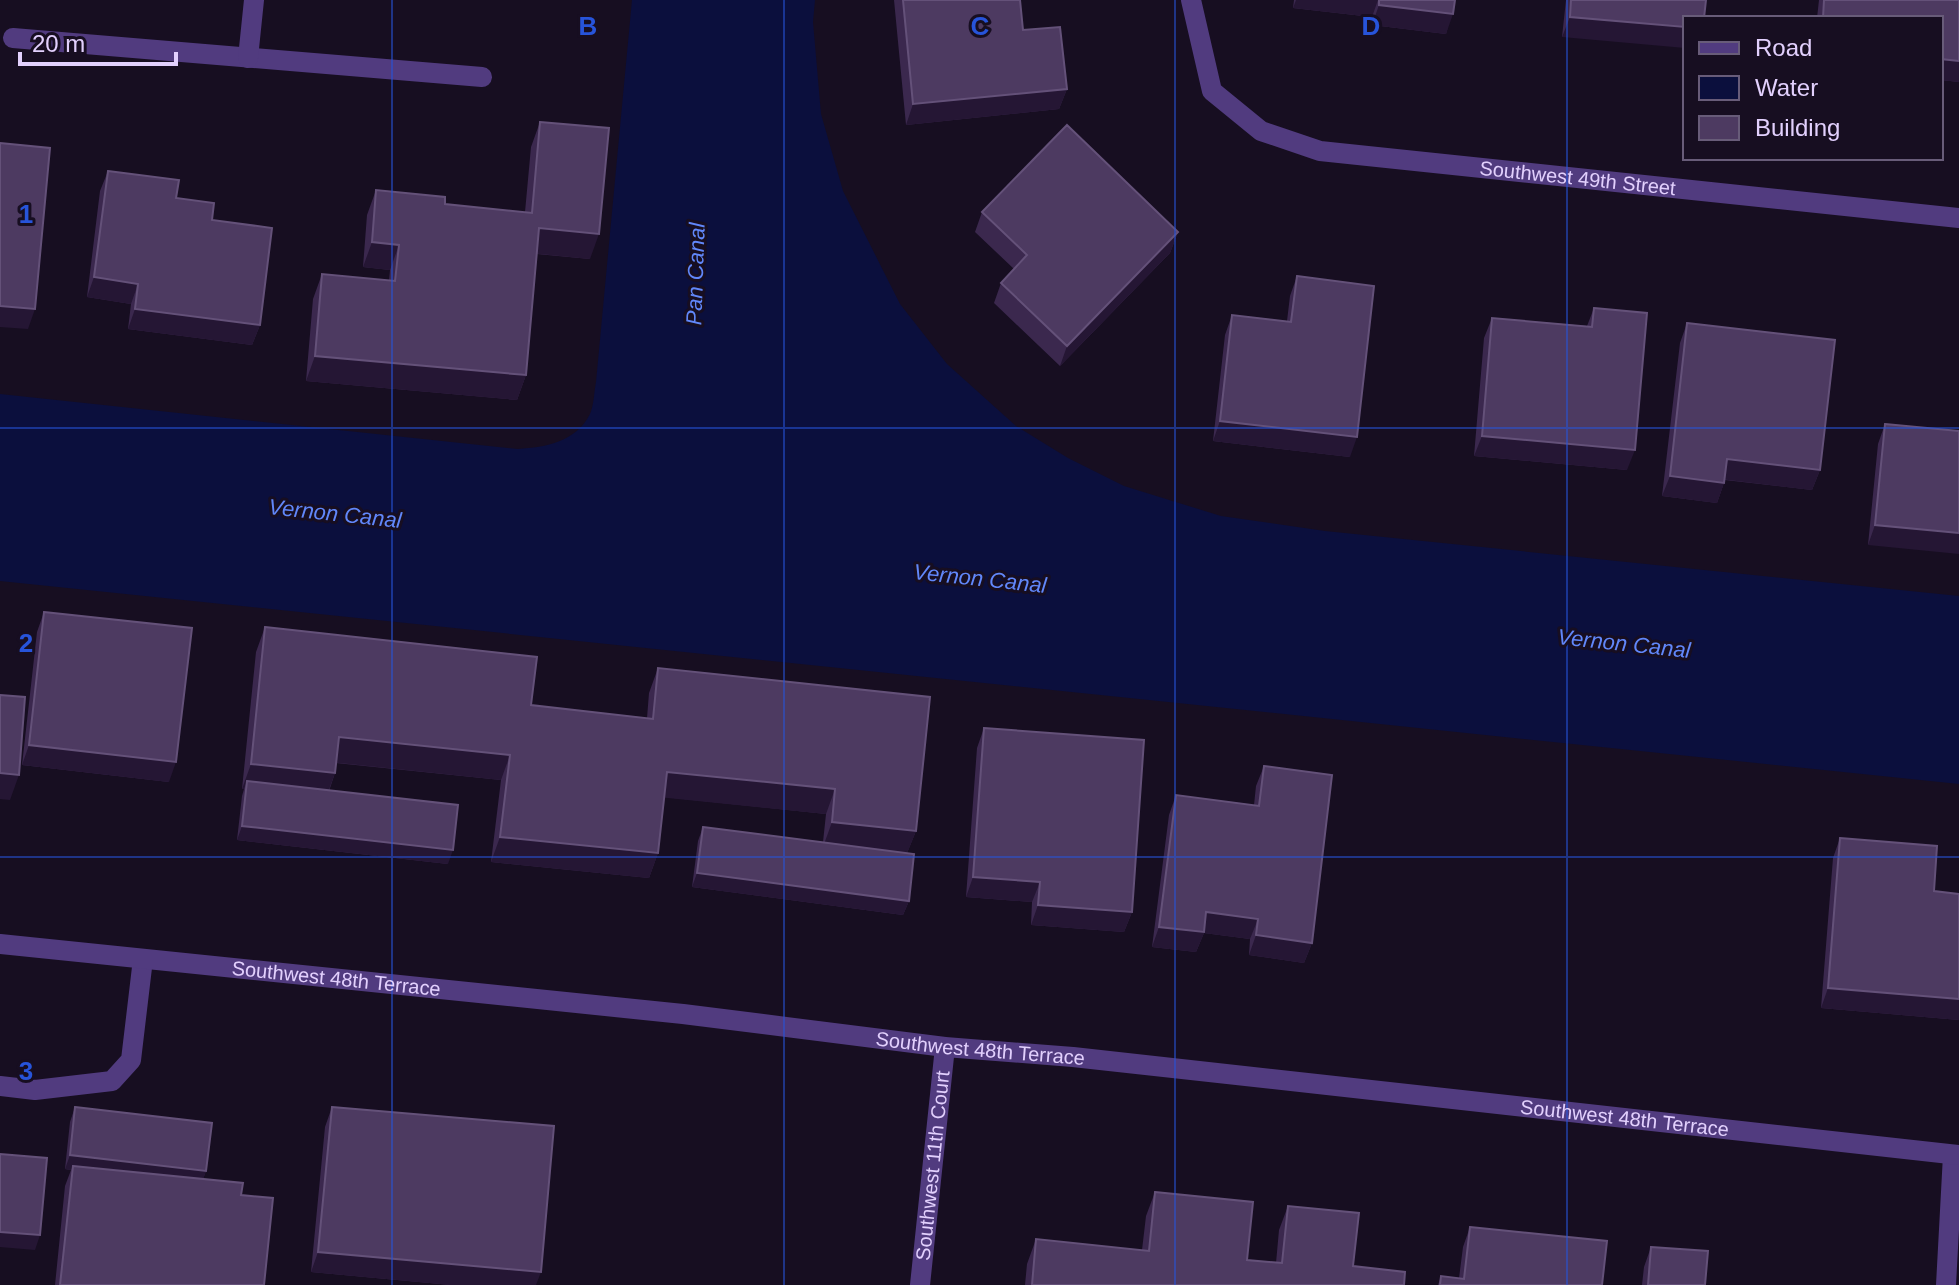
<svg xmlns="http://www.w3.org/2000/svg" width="1959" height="1285" font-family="Arial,sans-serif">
<rect width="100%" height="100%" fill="#170e21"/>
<path fill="#0b0f3d" d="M632 0H815L813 22 821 114 843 191 900 304 947 364 1016 426 1068 458 1124 486 1221 516 1325 531 1959 596V784L0 581V394L518 449C546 447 576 442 590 414 594 405 594 392 596 382Z"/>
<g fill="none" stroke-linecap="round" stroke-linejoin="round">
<path stroke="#513b7f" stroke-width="20" d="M0 1086 35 1090 112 1081 131 1060 143 959
M1946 1285 1953 1155"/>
<g stroke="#513b7f" stroke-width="20">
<path id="s1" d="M1191 0 1212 91 1261 131 1320 151 1959 218"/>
<path d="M13 38 482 77"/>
<path d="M248 58 254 0"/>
<path id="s2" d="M0 944 683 1014 945 1047 1073 1057 1959 1155"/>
<path id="s3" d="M920 1285 945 1047"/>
</g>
</g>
<path fill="#3b284e" d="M894 0H1020L1023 30 1067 89 1059 109 906 125Z
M1294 0H1455L1446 34 1372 25V17L1293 8Z
M1566 0H1706L1562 37Z
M1819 0H1959V82L1941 80V18H1817Z
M540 122 590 259 537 254 526 375 517 400 306 381 313 299 322 274 389 281 390 270 363 267 367 215 376 190 445 204 525 212 531 147Z
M108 171 176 198 260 325 252 345 128 329 131 304 87 297 100 191Z
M982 212 1178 232 1170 253 1060 366 994 303 1001 283 1014 269 975 232Z
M1297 276 1350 457 1213 441 1225 335 1232 315 1287 321 1290 296Z
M1594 308 1627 470 1474 456 1484 338 1492 318 1587 326Z
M1687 323 1820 470 1812 490 1725 480 1717 503 1662 496 1680 343Z
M1885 424 1959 431 1868 545 1878 444Z
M44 612 169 782 22 765 37 632Z
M265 627 531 705 647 718 649 693 658 668 916 831 907 853 909 901 903 915 692 887 698 841 703 827 823 842 826 814 664 797 658 853 649 878 491 862 501 780 336 763 335 773 329 791 448 864 237 840 242 796 244 789H242L256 652Z
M984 728 1132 912 1124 932 1031 925 1032 902 966 897 977 748Z
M1264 766 1312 943 1304 963 1249 955 1250 939 1204 933 1196 952 1152 947 1169 815 1176 795 1254 805 1256 786Z
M1840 838 1934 891 1959 894V1020L1821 1008 1833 858Z
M75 1107 206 1171 203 1179 241 1195 264 1285H55L65 1186 71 1170 65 1169 70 1122Z
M332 1107 536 1285H451L311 1272 325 1127Z
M1155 1192 1247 1260 1276 1263 1279 1230 1288 1206 1353 1266 1404 1285H1025L1027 1264 1036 1239 1142 1250 1146 1216Z
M1470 1227 1602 1285H1438L1441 1276 1459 1278 1463 1247Z
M1651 1247 1705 1285H1642L1644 1267Z"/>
<path fill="#251634" d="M1296 0H1378L1372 17 1293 8Z
M1379 5 1453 14 1446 34 1372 25Z
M1570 17 1685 27V48L1562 37Z
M1941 59 1959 61V82L1941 80Z
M1067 89 1059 109 906 125 913 104Z
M539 228 599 234 590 259 530 253Z
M1178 232 1170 253 1060 366 1067 346Z
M372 242 399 245 390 270 363 267Z
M94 277 138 284 131 304 87 297Z
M0 306 35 309 28 329 0 327Z
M135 309 260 325 252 345 128 329Z
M315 356 526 375 517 400 306 381Z
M1220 421 1357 437 1350 457 1213 441Z
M1482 436 1635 450 1627 470 1474 456Z
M1727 459 1820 470 1812 490 1720 479Z
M1670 476 1724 483 1717 503 1662 496Z
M1875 525 1959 533V554L1868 545Z
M339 737 510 755 501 780 330 762Z
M29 745 176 762 169 782 22 765Z
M251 764 335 773 326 798 247 781 244 789H242Z
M667 772 835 789 826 814 658 797Z
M0 773 19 775 10 800 0 799Z
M832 822 916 831 906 856 823 847Z
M242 826 453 850 448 864 237 840Z
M500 837 658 853 649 878 491 862Z
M697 873 909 901 903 915 692 887Z
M973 877 1040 882 1032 902 966 897Z
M1038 905 1132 912 1124 932 1031 925Z
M1206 912 1258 919 1250 939 1204 933 1196 952 1152 947 1159 927Z
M1256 935 1312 943 1304 963 1249 955Z
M1828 988 1959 999V1020L1821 1008Z
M70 1155 206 1171 201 1185 73 1166 71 1170 65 1169Z
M0 1232 40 1235 35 1250 0 1247Z
M318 1252 541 1272 536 1285H451L311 1272Z"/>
<path fill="#4d3a61" stroke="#645179" stroke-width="2" d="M903 0H1020L1023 30 1060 27 1067 89 913 104Z
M1379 0H1455L1453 14 1379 5Z
M1571 0H1706L1704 18H1685V27L1570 17Z
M1824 0H1959V61L1941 59V18H1823Z
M540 122 609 128 599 234 539 228 526 375 315 356 322 274 395 281 399 245 372 242 376 190 445 197V204L532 213Z
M1067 125 1178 232 1067 346 1001 283 1027 255 982 212Z
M0 143 50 148 35 309 0 306Z
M108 171 179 180 176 198 214 203 212 220 272 228 260 325 135 309 138 284 94 277Z
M1297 276 1374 286 1357 437 1220 421 1232 315 1291 322Z
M1594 308 1647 313 1635 450 1482 436 1492 318 1592 327Z
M1687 323 1835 340 1820 470 1727 459 1724 483 1670 476Z
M1885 424 1959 431V533L1875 525Z
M44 612 192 628 176 762 29 745Z
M265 627 537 657 531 705 653 719 658 668 930 697 916 831 832 822 835 789 667 772 658 853 500 837 510 755 339 737 335 773 251 764Z
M0 695 25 697 19 775 0 773Z
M984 728 1144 740 1132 912 1038 905 1040 882 973 877Z
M1264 766 1332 775 1312 943 1256 935 1258 919 1206 912 1204 932 1159 927 1176 795 1259 806Z
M247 781 458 805 453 850 242 826Z
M703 827 914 854 909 901 697 873Z
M1840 838 1937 846 1934 891 1959 894V999L1828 988Z
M75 1107 212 1123 206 1171 70 1155Z
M332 1107 554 1126 541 1272 318 1252Z
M0 1154 47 1158 40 1235 0 1232Z
M73 1166 243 1183 241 1195 273 1198 264 1285H60Z
M1155 1192 1253 1202 1247 1260 1282 1263 1288 1206 1359 1213 1353 1266 1405 1272 1404 1285H1032L1036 1239 1149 1251Z
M1470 1227 1607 1241 1602 1285H1440L1441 1276 1464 1279Z
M1651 1247 1708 1251 1705 1285H1648Z"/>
<path fill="none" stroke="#2754da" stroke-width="2" stroke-opacity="0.55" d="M392 0V1285M784 0V1285M1175 0V1285M1567 0V1285M0 428H1959M0 857H1959"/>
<g text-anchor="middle" stroke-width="6" stroke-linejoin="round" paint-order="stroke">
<g font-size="20" fill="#e2d0fd" stroke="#170e21">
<text dy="7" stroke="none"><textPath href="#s1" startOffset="478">Southwest 49th Street</textPath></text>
<text dy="7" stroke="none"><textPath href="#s2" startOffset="338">Southwest 48th Terrace</textPath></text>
<text dy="7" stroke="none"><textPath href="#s2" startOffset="986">Southwest 48th Terrace</textPath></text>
<text dy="7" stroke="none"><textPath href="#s2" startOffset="1634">Southwest 48th Terrace</textPath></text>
<text dy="7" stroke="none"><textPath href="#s3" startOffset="120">Southwest 11th Court</textPath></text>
</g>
<g font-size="22" font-style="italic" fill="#6187fa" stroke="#170e21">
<text transform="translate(695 274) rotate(-88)" y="8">Pan Canal</text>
<text transform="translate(335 513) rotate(6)" y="8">Vernon Canal</text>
<text transform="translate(980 578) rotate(6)" y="8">Vernon Canal</text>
<text transform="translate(1624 643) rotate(6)" y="8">Vernon Canal</text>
</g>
</g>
<g font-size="26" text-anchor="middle" font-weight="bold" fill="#2754da" stroke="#170e21" stroke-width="6" stroke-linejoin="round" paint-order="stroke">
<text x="588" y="35">B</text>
<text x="980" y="35">C</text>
<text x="1371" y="35">D</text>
<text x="26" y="223">1</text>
<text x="26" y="652">2</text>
<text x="26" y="1080">3</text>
</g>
<rect x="1683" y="16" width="260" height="144" fill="#170e21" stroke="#685c79" stroke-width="2"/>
<rect x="1699" y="42" width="40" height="12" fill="#513b7f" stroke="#685c79" stroke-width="2"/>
<text x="1755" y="56" font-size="24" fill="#e2d0fd">Road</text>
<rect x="1699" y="76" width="40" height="24" fill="#0b0f3d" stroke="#685c79" stroke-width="2"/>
<text x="1755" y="96" font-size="24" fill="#e2d0fd">Water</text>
<rect x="1699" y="116" width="40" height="24" fill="#4d3a61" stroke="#685c79" stroke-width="2"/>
<text x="1755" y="136" font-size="24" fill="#e2d0fd">Building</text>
<path d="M20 52v12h156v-12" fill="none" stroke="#e2d0fd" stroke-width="4"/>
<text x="32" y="52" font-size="24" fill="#e2d0fd" stroke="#170e21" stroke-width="6" paint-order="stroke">20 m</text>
</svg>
